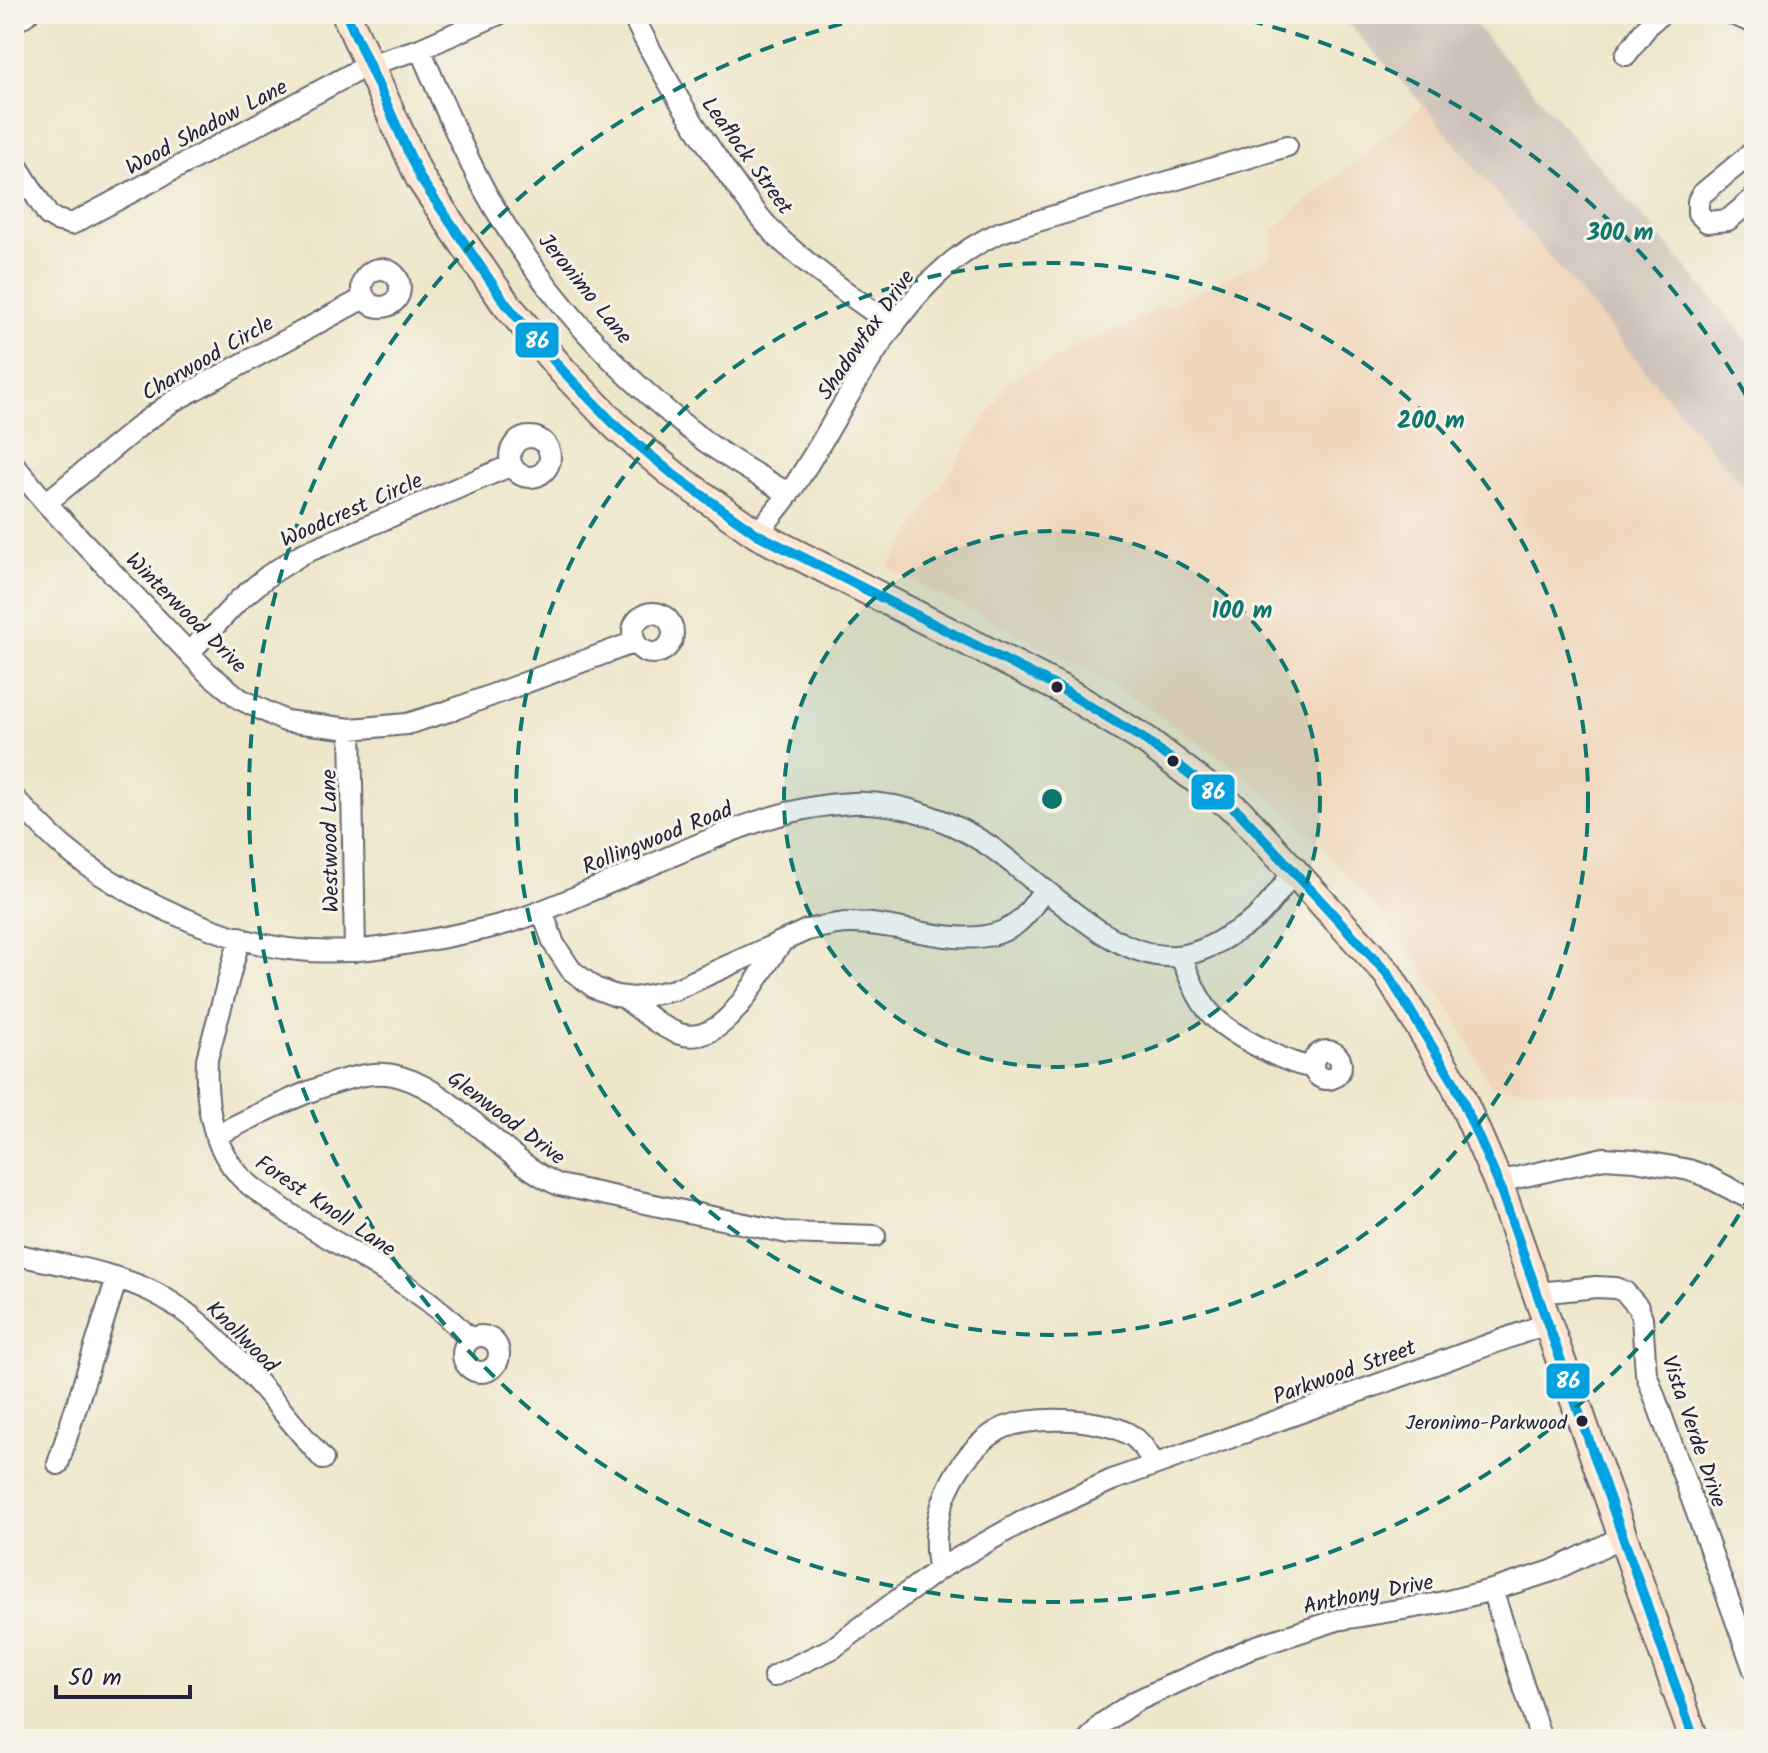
<svg xmlns="http://www.w3.org/2000/svg" width="1768" height="1753" font-family="Kalam,sans-serif">
<rect width="100%" height="100%" fill="#f7f3e8"/>
<filter id="ink" filterUnits="userSpaceOnUse"><feTurbulence type="fractalNoise" baseFrequency=".0125" numOctaves="2"/><feDisplacementMap in="SourceGraphic" scale="16" xChannelSelector="R" yChannelSelector="G"/><feConvolveMatrix kernelMatrix="1 2 1 2 8 2 1 2 1" color-interpolation-filters="sRGB"/></filter>
<filter id="wash" filterUnits="userSpaceOnUse"><feTurbulence type="fractalNoise" baseFrequency=".006" numOctaves="4" result="noise"/><feDisplacementMap in="SourceGraphic" scale="32" xChannelSelector="R" yChannelSelector="G"/><feGaussianBlur stdDeviation="1.8" result="paint"/><feColorMatrix in="noise" values="0 0 0 0 0 0 0 0 0 0 0 0 0 0 0 0 0 1.4 0 .05"/><feComposite in="paint" operator="in"/></filter>
<g filter="url(#wash)">
<rect width="100%" height="100%" fill="#eee6ca"/>
<path fill="#efd6bb" d="M1423 105 1754 501V1102L1490 1087 1455 1015 1376 908 1310 834 1264 793 1233 767 1160 715 1095 674 888 568 1011 379 1271 257 1273 230Z"/>
<path fill="#cdc2b9" d="M1339 14H1466L1670 248 1754 349V501L1423 105Z"/>
</g>
<g filter="url(#ink)">
<g fill="none" stroke-linecap="round" stroke-linejoin="round">
<defs>
<path id="minor" d="M632 14C660 71 693 125 729 176 746 199 762 223 783 242 818 273 856 300 894 326
M1732 14 1754 23
M14 23 27 14
M420 49C441 98 461 147 486 193 540 290 618 376 706 442 732 461 761 477 789 494
M1626 55 1650 23 1661 14
M1754 151 1702 194 1698 201V213L1707 222 1728 220 1754 198
M14 161 48 215 56 220 72 224 368 65 420 49 499 14
M362 288a19 19 0 1 1 38 0a19 19 0 1 1-38 0Z
M510 457a20 20 0 1 1 40 0a20 20 0 1 1-40 0Z
M14 465 46 503 207 672 240 699 285 721 351 729 407 724 449 711 635 642
M46 503 143 423 172 402 364 298
M757 534C767 521 778 509 788 495 849 408 897 276 1001 232L1287 146
M633 633a20 20 0 1 1 40 0a20 20 0 1 1-40 0Z
M190 652 239 600 269 575 302 554 512 465
M351 729 355 951
M14 798C31 815 47 833 65 848 121 895 226 944 299 950 344 955 389 947 434 939 461 934 490 929 517 920 553 908 588 891 623 877 697 846 772 806 853 803 900 801 950 820 988 845 1039 879 1110 960 1175 956 1195 955 1212 946 1228 936 1238 930 1250 924 1258 916 1272 903 1282 886 1294 872
M542 911 554 944 571 970 595 988 616 996 634 998 674 990 807 930C821 927 836 923 850 923 901 921 971 956 1016 924 1028 915 1035 902 1044 890
M240 937 207 1059C205 1100 211 1144 239 1175 251 1189 269 1198 283 1209 343 1251 422 1284 469 1339
M1180 956C1190 976 1197 1000 1213 1016 1230 1034 1288 1065 1312 1067
M623 997C641 1010 659 1027 680 1034 727 1048 757 974 780 945
M1313 1065a14 14 0 1 1 28 0a14 14 0 1 1-28 0Z
M217 1135C257 1115 351 1065 393 1075 422 1081 445 1099 467 1117 496 1140 525 1170 559 1185L788 1233 875 1236
M1498 1182 1604 1158 1635 1160 1689 1170 1706 1176 1754 1201
M14 1254C60 1265 112 1271 155 1293 219 1326 275 1405 323 1459
M1539 1293 1596 1287 1616 1288 1625 1292 1638 1307 1642 1318 1646 1373 1754 1670
M463 1354a18 18 0 1 1 36 0a18 18 0 1 1-36 0Z
M58 1464 117 1278
M939 1569C926 1521 954 1455 999 1430 1029 1414 1103 1417 1132 1436 1142 1442 1148 1455 1155 1464
M1492 1590 1541 1739
M774 1676 833 1648 939 1569 1027 1519 1112 1480 1549 1323
M1089 1739 1103 1723 1134 1702 1254 1647 1337 1620 1440 1603 1492 1590 1552 1571 1624 1536"/>
<path id="secondary" d="M346 14 420 178 456 232 506 304 562 370 617 427 675 476 757 534 1063 690 1147 741 1239 812 1387 973 1455 1084 1498 1182 1694 1739"/>
</defs>
<use href="#minor" stroke="#69676d" stroke-width="24"/>
<use href="#secondary" stroke="#69676d" stroke-width="32"/>
<use href="#minor" stroke="#fff" stroke-width="20"/>
<use href="#secondary" stroke="#fde4d1" stroke-width="28"/>
<defs>
<path id="bus-1" d="M346 14 420 178 506 304 562 370 617 427 675 476 757 534 1063 690 1147 741 1239 812 1387 973 1455 1084 1498 1182 1694 1739"/>
</defs>
<use href="#bus-1" stroke="#f7f3e8" stroke-width="16"/>
<use href="#bus-1" stroke="#03a1e0" stroke-width="10"/>
</g>
</g>
<circle cx="1052" cy="799" r="268" fill="#0f766e" fill-opacity=".12"/>
<g fill="none" stroke="#0f766e" stroke-width="4" stroke-dasharray="14 10">
<circle cx="1052" cy="799" r="268"/>
<circle cx="1052" cy="799" r="536"/>
<path d="M1751 1194A803 803 0 1 1 878 15M1226 15A803 803 0 0 1 1751 404"/>
</g>
<g fill="#22223b" stroke="#f7f3e8" stroke-width="3">
<circle cx="1057" cy="687" r="7"/>
<circle cx="1173" cy="761" r="7"/>
<circle cx="1582" cy="1421" r="7"/>
</g>
<g text-anchor="middle" stroke-width="6" stroke-linejoin="round" paint-order="stroke">
<g font-size="20" fill="#22223b" stroke="#f7f3e8" text-anchor="end">
<text x="1567" y="1429">Jeronimo-Parkwood</text>
</g>
<g font-size="22" fill="#22223b" stroke="#f7f3e8">
<text transform="translate(206 126) rotate(-28)" y="8">Wood Shadow Lane</text>
<text transform="translate(748 155) rotate(54)" y="8">Leaflock Street</text>
<text transform="translate(586 288) rotate(51)" y="8">Jeronimo Lane</text>
<text transform="translate(865 334) rotate(-55)" y="8">Shadowfax Drive</text>
<text transform="translate(207 357) rotate(-30)" y="8">Charwood Circle</text>
<text transform="translate(351 509) rotate(-24)" y="8">Woodcrest Circle</text>
<text transform="translate(187 612) rotate(45)" y="8">Winterwood Drive</text>
<text transform="translate(657 837) rotate(-22)" y="8">Rollingwood Road</text>
<text transform="translate(329 841) rotate(-91)" y="8">Westwood Lane</text>
<text transform="translate(507 1117) rotate(37)" y="8">Glenwood Drive</text>
<text transform="translate(326 1205) rotate(34)" y="8">Forest Knoll Lane</text>
<text transform="translate(243 1336) rotate(45)" y="8">Knollwood</text>
<text transform="translate(1344 1371) rotate(-20)" y="8">Parkwood Street</text>
<text transform="translate(1695 1431) rotate(71)" y="8">Vista Verde Drive</text>
<text transform="translate(1368 1593) rotate(-11)" y="8">Anthony Drive</text>
</g>
</g>
<circle cx="1052" cy="799" r="12" fill="#0f766e" stroke="#f7f3e8" stroke-width="4"/>
<g font-size="24" text-anchor="middle" font-weight="bold" fill="#0f766e" stroke="#f7f3e8" stroke-width="6" stroke-linejoin="round" paint-order="stroke">
<text x="1620" y="240">300 m</text>
<text x="1431" y="428">200 m</text>
<text x="1242" y="618">100 m</text>
</g>
<g stroke="#f7f3e8" stroke-width="3">
<rect x="514" y="321" width="46" height="38" rx="8" fill="#03a1e0"/>
<rect x="1190" y="773" width="46" height="38" rx="8" fill="#03a1e0"/>
<rect x="1545" y="1362" width="46" height="38" rx="8" fill="#03a1e0"/>
</g>
<g font-size="22" text-anchor="middle" font-weight="bold" fill="#fff">
<text x="537" y="348">86</text>
<text x="1213" y="799">86</text>
<text x="1568" y="1388">86</text>
</g>
<rect width="1768" height="1753" fill="none" stroke="#f7f3e8" stroke-width="48"/>
<path d="M56 1685v12h134v-12" fill="none" stroke="#22223b" stroke-width="4"/>
<text x="68" y="1685" font-size="24" fill="#22223b" stroke="#f7f3e8" stroke-width="6" paint-order="stroke">50 m</text>
</svg>
